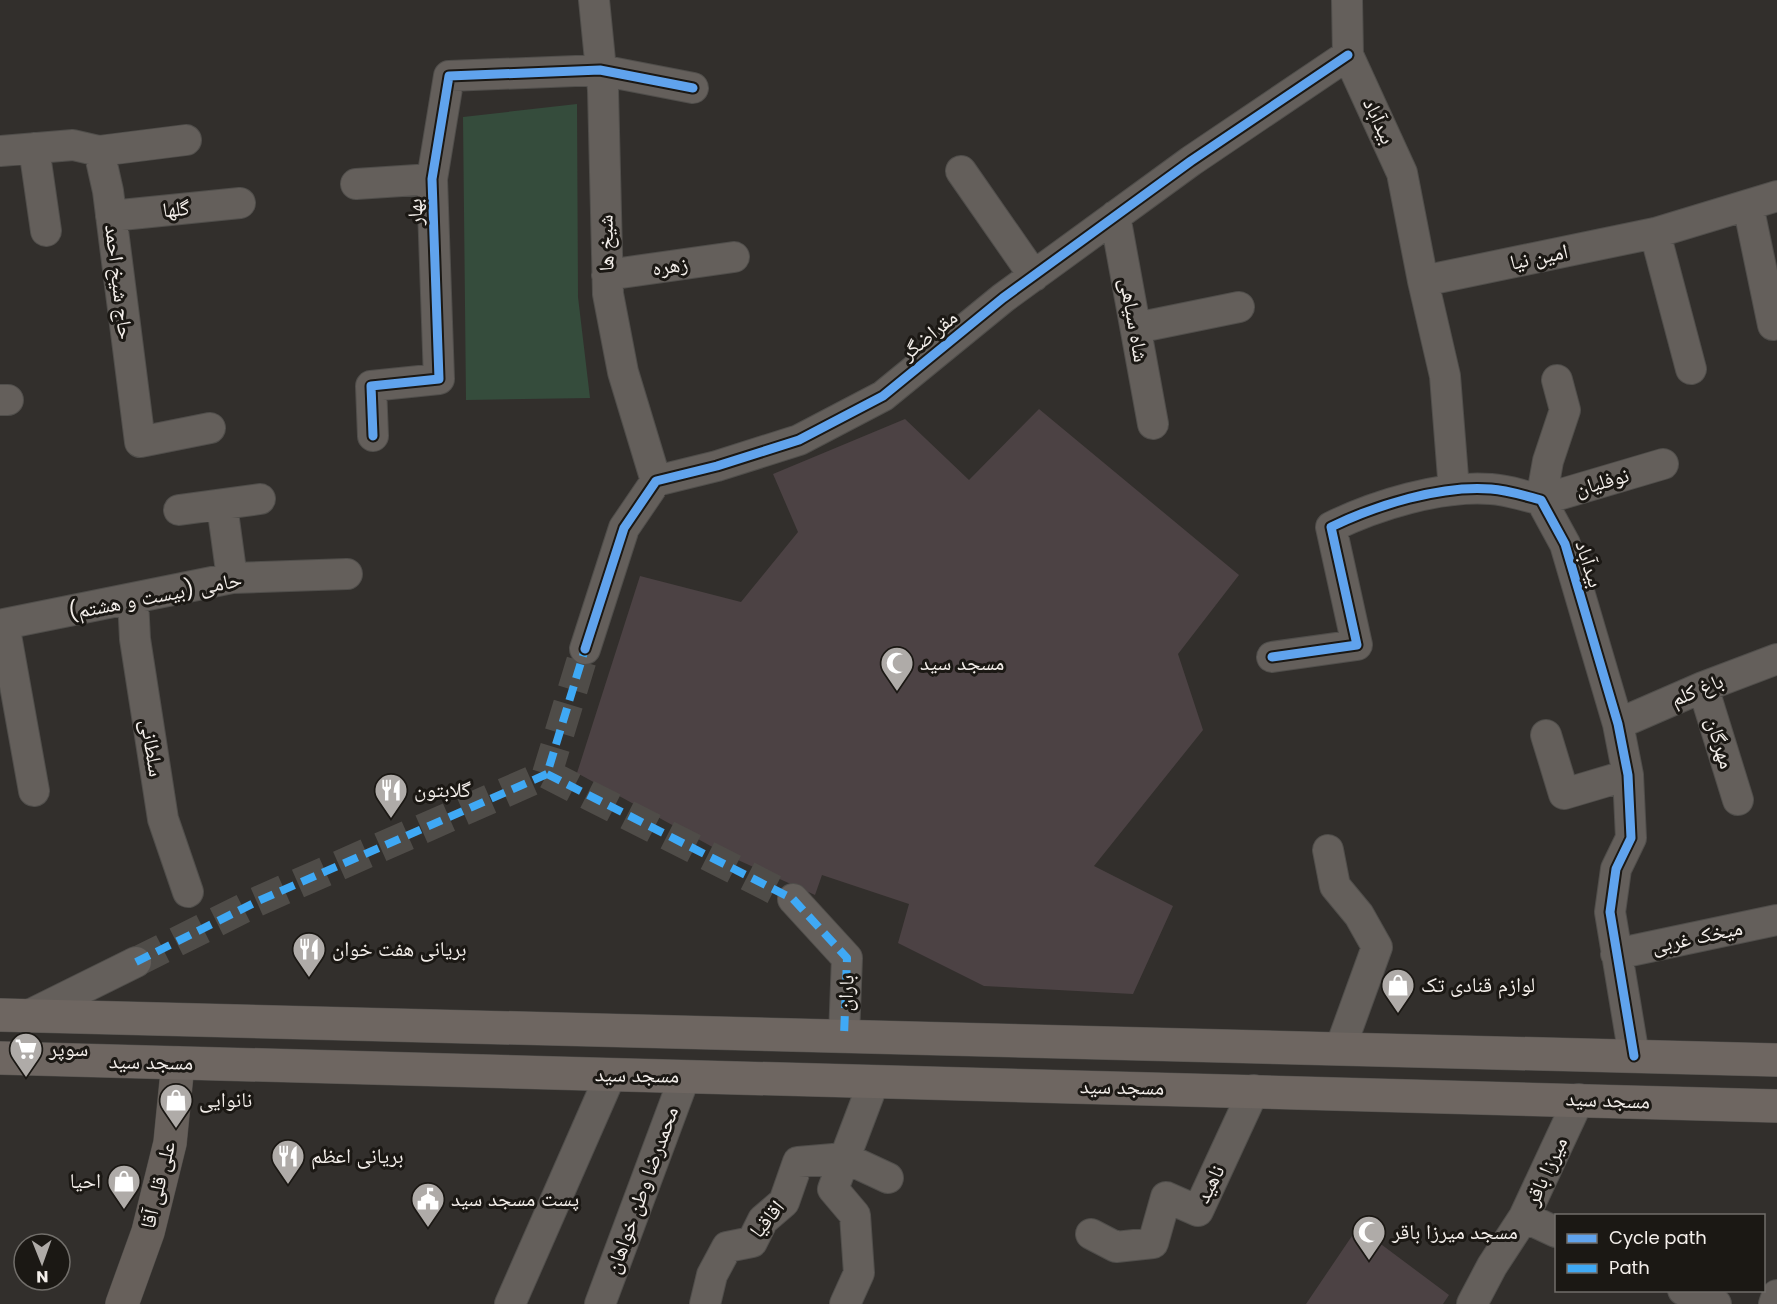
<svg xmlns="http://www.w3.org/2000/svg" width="1777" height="1304" font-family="Poppins,'Noto Naskh Arabic',sans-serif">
<rect width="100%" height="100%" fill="#322f2c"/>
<path fill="#354c3c" d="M577 104 578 297 590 398 466 400 463 117Z"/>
<path fill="#4c4244" d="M1039 409 1239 575 1178 654 1203 730 1094 866 1173 906 1133 994 984 986 898 943 909 904 822 875 815 895 729 856 577 773 640 576 741 602 798 532 773 474 905 419 969 480Z
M1358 1227 1449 1295 1443 1304H1306Z"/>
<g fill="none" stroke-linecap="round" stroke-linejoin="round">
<path stroke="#4f4c48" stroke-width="30" stroke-dasharray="30 15" stroke-linecap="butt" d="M547 774 793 899
M136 962 256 902 547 774 585 649"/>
<defs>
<path id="street" d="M594 0 603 90 608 294 623 372 656 481
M1347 0 1348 55 1402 173 1423 281 1445 376 1454 490
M34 148 46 231
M0 151 73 145 99 151 108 191 140 442 210 428
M99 151 186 140
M961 171 1034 276
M356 184 432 179
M1748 205 1773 325
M111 216 240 203
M1115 216 1153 424
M1655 233 1691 369
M607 275 734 257
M1423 281 1655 233 1777 196
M1136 328 1239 307
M1557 380 1565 410 1548 461 1541 500 1663 464
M0 400H8
M373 436 371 386 439 379 432 179 449 76 600 70 693 88
M222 505 232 578
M179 510 260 499
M133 600 135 639 163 819 188 892
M4 624 34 791
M0 628 4 624 232 578 347 574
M585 649 624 528 656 481 717 466 799 440 883 396 1003 298 1191 161 1348 55
M1272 657 1357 645 1331 527C1376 505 1441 485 1491 489 1508 490 1525 496 1541 500L1565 544 1618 724 1628 775 1631 838 1616 869 1610 912 1634 1056
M1703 687 1738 800
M1618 724 1703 687 1777 659
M1546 735 1564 794 1628 775
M1328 850 1335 886 1359 915 1377 947 1340 1049
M793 899 847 958 844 1036
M1616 954 1777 920
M27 1016 136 962
M1524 1217 1556 1232
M1091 1234 1116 1247 1153 1243 1166 1197 1198 1211 1254 1090
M1683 1290 1716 1304
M510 1304 611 1074
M600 1304 685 1076
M705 1304 712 1275 727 1247 752 1242 763 1220 784 1202 798 1162 845 1158 888 1178
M845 1304 859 1273 855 1215 833 1189 874 1081
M1472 1304 1492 1266 1524 1217 1579 1099
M1774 1304 1777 1295"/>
<path id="secondary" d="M122 1304 148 1232 170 1143 178 1063"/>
<path id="primary" d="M0 1015 1777 1060
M0 1058 1777 1106"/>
</defs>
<use href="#street" stroke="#504e4b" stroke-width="32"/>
<use href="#secondary" stroke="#504e4b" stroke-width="34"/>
<use href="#primary" stroke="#504e4b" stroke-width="34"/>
<use href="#street" stroke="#645f5b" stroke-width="30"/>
<use href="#secondary" stroke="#67605b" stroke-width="33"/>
<use href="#primary" stroke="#6e6661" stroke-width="33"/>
<path stroke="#3fa9f5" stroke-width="8" stroke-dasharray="15 8" stroke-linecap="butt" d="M547 774 793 899 847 958 844 1036
M136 962 256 902 547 774 585 649"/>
<defs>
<path id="cycleway" d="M373 436 371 386 439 379 432 179 449 76 600 70 693 88
M585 649 624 528 656 481 717 466 799 440 883 396 1003 298 1191 161 1348 55
M1272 657 1357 645 1331 527C1376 505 1441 485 1491 489 1508 490 1525 496 1541 500L1565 544 1618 724 1628 775 1631 838 1616 869 1610 912 1634 1056"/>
</defs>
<use href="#cycleway" stroke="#1b1814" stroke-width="13"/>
<use href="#cycleway" stroke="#60a3ed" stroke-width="9"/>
</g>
<defs>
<symbol id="mosque-pin" viewBox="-11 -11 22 30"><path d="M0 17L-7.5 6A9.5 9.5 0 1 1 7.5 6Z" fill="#afaba8" stroke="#1b1814"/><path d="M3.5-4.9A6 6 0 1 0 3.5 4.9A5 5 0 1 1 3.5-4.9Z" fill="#fff"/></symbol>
<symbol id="restaurant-pin" viewBox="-11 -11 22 30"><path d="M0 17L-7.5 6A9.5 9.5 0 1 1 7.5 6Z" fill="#afaba8" stroke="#1b1814"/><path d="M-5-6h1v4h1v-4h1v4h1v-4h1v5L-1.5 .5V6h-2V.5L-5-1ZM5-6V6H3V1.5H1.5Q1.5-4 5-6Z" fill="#fff"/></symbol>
<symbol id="shop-pin" viewBox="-11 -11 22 30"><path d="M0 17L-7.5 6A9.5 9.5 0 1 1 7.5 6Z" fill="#afaba8" stroke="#1b1814"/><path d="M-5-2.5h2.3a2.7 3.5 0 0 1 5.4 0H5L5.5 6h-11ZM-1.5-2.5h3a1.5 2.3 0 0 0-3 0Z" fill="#fff"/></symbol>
<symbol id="supermarket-pin" viewBox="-11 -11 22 30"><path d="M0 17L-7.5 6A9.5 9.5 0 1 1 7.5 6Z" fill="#afaba8" stroke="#1b1814"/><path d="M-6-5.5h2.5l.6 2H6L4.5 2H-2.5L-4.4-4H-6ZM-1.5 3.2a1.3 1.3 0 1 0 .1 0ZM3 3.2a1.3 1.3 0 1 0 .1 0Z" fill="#fff"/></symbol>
<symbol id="civic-pin" viewBox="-11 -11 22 30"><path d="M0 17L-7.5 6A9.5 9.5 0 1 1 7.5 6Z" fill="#afaba8" stroke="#1b1814"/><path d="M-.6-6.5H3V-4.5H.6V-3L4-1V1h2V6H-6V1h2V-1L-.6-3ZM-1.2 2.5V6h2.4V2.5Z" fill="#fff"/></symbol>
</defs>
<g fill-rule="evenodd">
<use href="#mosque-pin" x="878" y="644" width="38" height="52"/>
<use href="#restaurant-pin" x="372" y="771" width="38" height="52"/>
<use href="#restaurant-pin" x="290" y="930" width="38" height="52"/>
<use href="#shop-pin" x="1379" y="966" width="38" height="52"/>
<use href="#supermarket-pin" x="7" y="1030" width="38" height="52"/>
<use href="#shop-pin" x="157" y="1081" width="38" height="52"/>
<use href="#restaurant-pin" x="269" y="1137" width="38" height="52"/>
<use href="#shop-pin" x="105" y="1162" width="38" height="52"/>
<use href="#civic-pin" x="409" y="1180" width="38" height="52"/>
<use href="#mosque-pin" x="1350" y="1213" width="38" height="52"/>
</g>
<g text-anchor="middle" stroke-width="6" stroke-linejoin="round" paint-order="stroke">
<g font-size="21" fill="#f3eeea" stroke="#1b1814">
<text transform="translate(1379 121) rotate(65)" y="7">بیدآباد</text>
<text transform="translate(176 209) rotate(-6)" y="7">گلها</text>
<text transform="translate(415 212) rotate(-92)" y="7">بهار</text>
<text transform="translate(606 243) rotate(-91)" y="7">شیخ ها</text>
<text transform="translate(1539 257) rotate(-12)" y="7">امین نیا</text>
<text transform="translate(670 266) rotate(-8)" y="7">زهره</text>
<text transform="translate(119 282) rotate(83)" y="7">حاج شیخ احمد</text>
<text transform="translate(1134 320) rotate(80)" y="7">شاه سیاهی</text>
<text transform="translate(929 335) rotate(-39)" y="7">مقراضگر</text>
<text transform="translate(1602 482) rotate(-16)" y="7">نوفلیان</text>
<text transform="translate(1589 564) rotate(72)" y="7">بیدآباد</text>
<text transform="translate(155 596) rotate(-11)" y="7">حامی (بیست و هشتم)</text>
<text transform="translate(1697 690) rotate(-22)" y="7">باغ کلم</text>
<text transform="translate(1720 743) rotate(73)" y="7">مهرگان</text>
<text transform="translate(152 748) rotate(81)" y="7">سلطانی</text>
<text transform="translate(1697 937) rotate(-12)" y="7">میخک غربی</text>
<text transform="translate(846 993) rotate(-88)" y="7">باران</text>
<text transform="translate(151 1062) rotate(1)" y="7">مسجد سید</text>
<text transform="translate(637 1075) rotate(1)" y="7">مسجد سید</text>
<text transform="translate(1122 1087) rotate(1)" y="7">مسجد سید</text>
<text transform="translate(1608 1100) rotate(2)" y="7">مسجد سید</text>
<text transform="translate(1546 1171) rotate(-65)" y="7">میرزا باقر</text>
<text transform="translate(1210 1184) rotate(-63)" y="7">ناهید</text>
<text transform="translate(158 1185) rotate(-76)" y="7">علی قلی آقا</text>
<text transform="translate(642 1190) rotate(-70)" y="7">محمدرضا وطن خواهان</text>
<text transform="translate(767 1219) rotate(-51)" y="7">اقاقیا</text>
</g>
<g font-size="21" fill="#f3eeea" stroke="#1b1814" text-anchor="start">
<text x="920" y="670">مسجد سید</text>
<text x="414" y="797">گلابتون</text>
<text x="332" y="956">بریانی هفت خوان</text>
<text x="1421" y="992">لوازم قنادی تک</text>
<text x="49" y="1056">سوپر</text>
<text x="199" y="1107">نانوایی</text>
<text x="311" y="1163">بریانی اعظم</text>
<text x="101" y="1188" text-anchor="end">احیا</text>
<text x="451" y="1206">پست مسجد سید</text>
<text x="1392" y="1239">مسجد میرزا باقر</text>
</g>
</g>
<rect x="1555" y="1214" width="210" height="78" fill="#1b1814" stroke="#716e6a" stroke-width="1.5"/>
<rect x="1567" y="1234" width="30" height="9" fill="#60a3ed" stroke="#716e6a" stroke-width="1.5"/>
<text x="1609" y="1244" font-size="18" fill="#f3eeea">Cycle path</text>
<rect x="1567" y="1264" width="30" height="9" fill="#3fa9f5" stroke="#716e6a" stroke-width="1.5"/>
<text x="1609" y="1274" font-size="18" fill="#f3eeea">Path</text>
<g transform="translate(42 1262) rotate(179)"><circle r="28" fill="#1b1814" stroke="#716e6a" stroke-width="1.5"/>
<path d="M0-4.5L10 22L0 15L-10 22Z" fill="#afaba8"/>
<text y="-9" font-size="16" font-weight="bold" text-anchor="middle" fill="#f3eeea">N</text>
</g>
</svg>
